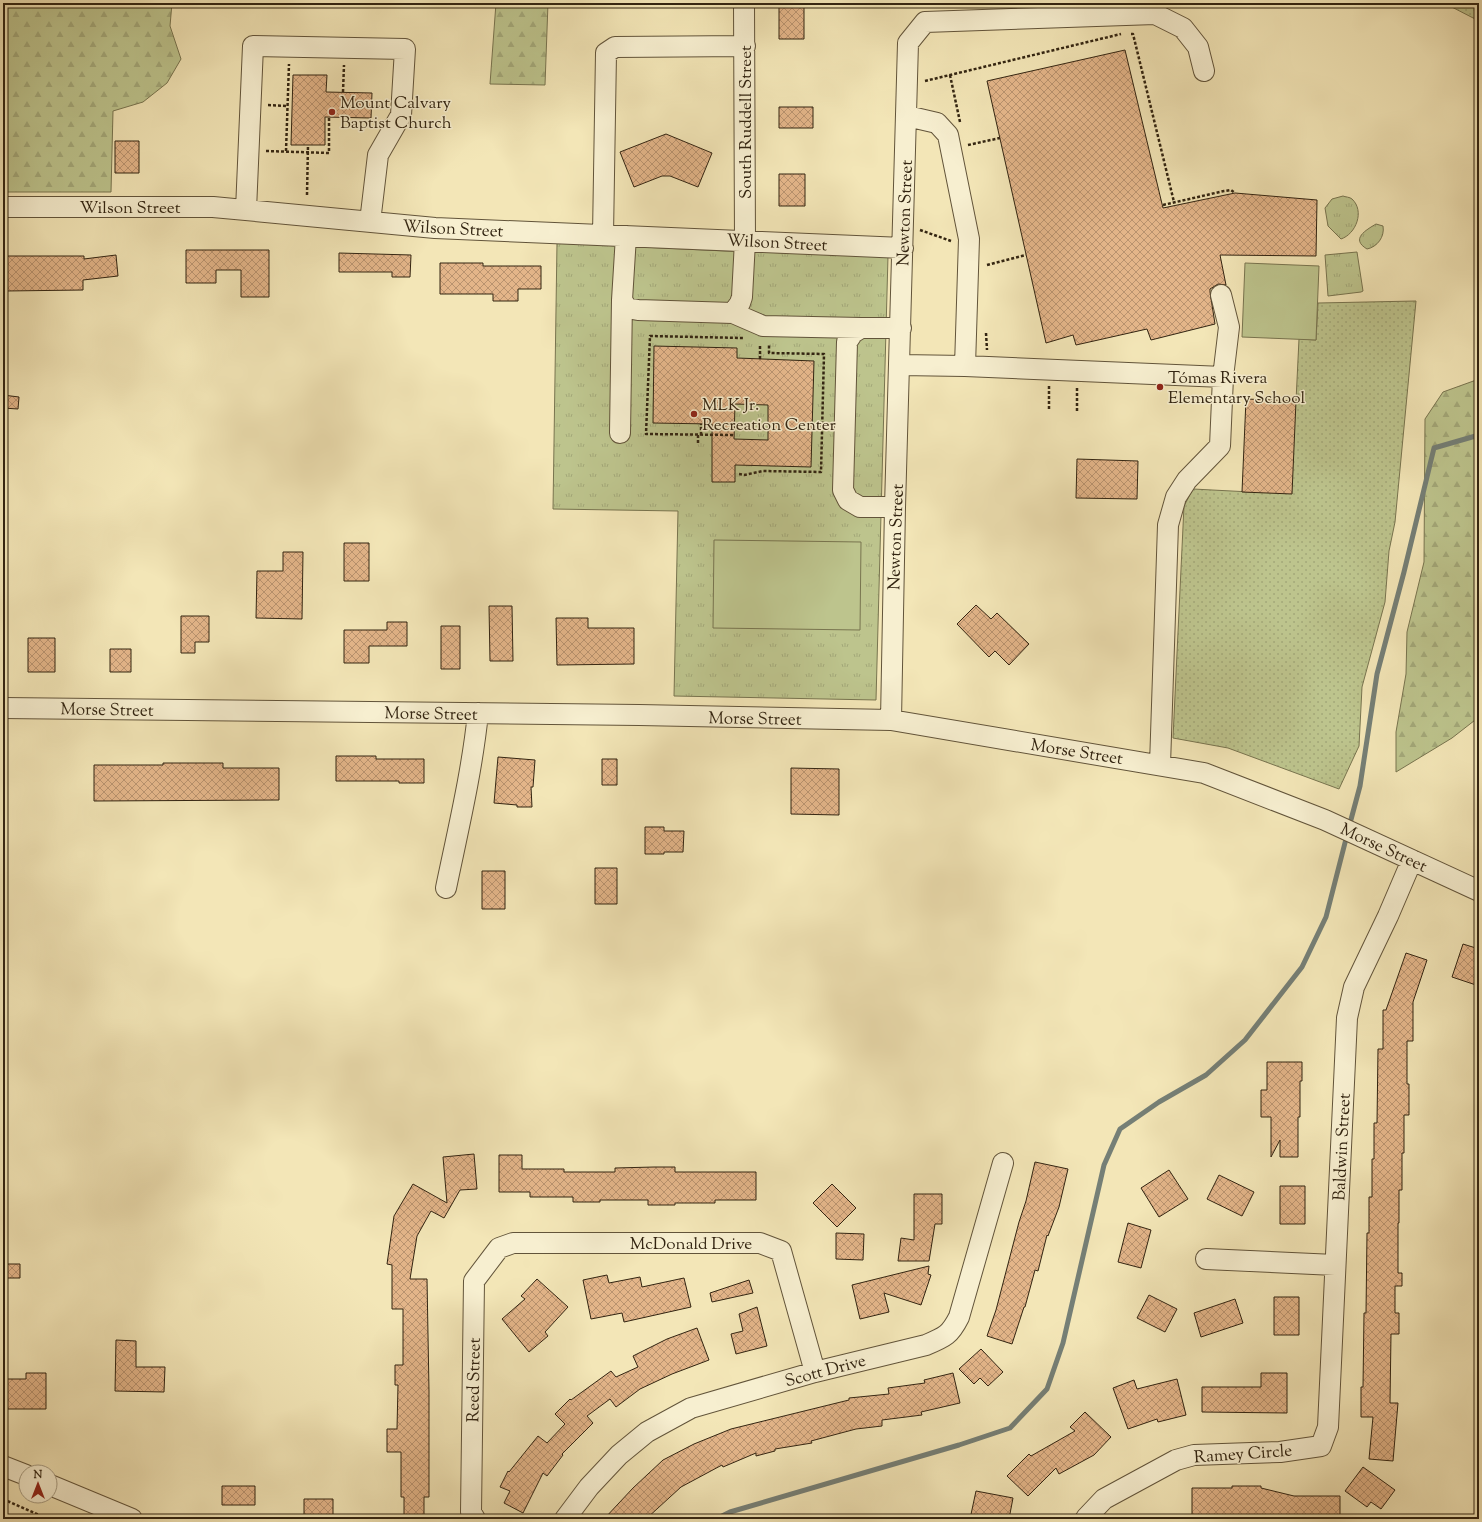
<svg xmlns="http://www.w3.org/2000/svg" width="1482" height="1522" font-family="'Sorts Mill Goudy',serif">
<defs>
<pattern id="grass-dots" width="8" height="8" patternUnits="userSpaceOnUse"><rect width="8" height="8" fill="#bdc48d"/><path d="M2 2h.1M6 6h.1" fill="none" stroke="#a3a879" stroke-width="1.8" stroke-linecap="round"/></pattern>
<pattern id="forest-firs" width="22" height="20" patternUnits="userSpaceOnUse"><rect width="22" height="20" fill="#bdc48d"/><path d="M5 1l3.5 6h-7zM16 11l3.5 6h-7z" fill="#a3a879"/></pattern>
<pattern id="park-tufts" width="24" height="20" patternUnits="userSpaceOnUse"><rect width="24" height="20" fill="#bdc48d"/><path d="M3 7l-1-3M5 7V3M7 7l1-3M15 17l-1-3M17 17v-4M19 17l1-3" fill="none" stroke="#a3a879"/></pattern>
<pattern id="building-cross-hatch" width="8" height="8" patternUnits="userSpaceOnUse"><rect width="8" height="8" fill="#e3b589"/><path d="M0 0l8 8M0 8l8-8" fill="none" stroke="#b9936f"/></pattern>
</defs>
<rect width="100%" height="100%" fill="#f3e6b7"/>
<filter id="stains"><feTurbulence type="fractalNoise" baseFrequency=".005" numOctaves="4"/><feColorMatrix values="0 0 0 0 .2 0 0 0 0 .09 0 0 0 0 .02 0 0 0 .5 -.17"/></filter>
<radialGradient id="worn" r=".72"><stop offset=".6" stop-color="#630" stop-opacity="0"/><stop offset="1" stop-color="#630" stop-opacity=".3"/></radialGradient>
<path fill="url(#grass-dots)" stroke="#78744f" d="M1444 3H1479V21Z
M1416 301 1395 522 1389 551 1385 602 1362 687 1359 746 1339 789 1228 748 1173 738 1184 506 1193 489 1251 492 1296 401 1299 339 1316 340 1318 303Z"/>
<path fill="url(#forest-firs)" stroke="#78744f" d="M3 3H172L170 26 181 59 167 83 143 102 113 111 111 192H3Z
M496 3H548L545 85 490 84Z
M1479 379V717L1452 738 1396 772V732L1406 674 1407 632 1424 562 1425 419 1443 392Z"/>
<path fill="url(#park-tufts)" stroke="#78744f" d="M1343 196C1345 197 1350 197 1352 199 1365 211 1356 234 1341 239L1328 226 1325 208 1332 199Z
M1376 224 1383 226C1385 237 1377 247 1367 249 1350 239 1366 230 1376 224Z
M557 243 725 251 888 256 876 700 674 696 678 511 553 509Z
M1357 252 1363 291 1361 292 1328 296 1325 255Z"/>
<path fill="#bdc48d" stroke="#78744f" d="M1245 263 1319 266 1316 340 1242 337Z
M714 540 861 542 860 630 713 628Z"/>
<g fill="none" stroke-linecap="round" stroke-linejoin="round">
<path stroke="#757f76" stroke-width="5" d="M1349 827 1360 786 1377 674 1404 572 1434 448 1479 435
M716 1519 730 1512 959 1445 1010 1428 1047 1389 1063 1343 1104 1165 1120 1129 1159 1102 1206 1075 1245 1040 1302 967 1326 917 1347 835"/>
</g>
<path fill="url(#building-cross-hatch)" stroke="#322411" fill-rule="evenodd" d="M779 3H804V39H779Z
M1125 50 1163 208 1235 193 1317 200 1316 256 1220 255 1226 285 1218 284 1210 289V292L1215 324 1151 340 1147 329 1076 345 1073 335 1046 343 987 81Z
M293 75H327L326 92 372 93 371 118 325 117V145H291Z
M779 107H813V128H779Z
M666 134 712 153 698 187 670 176H662L634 187 620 152Z
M115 141H139V173H115Z
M779 174H805V206H779Z
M186 250H269V297H241V270H216V283H186Z
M339 253 411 255 410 277H392V272H339Z
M116 255 118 276 83 280V290L6 291V256H84V259Z
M440 263H483V266H541V289H518V301H493V294H440Z
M654 346 737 348V358L814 361 811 467 735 465V482H712V424L653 423ZM735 404 768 405V440L734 439Z
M3 395 19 397 18 409 3 408Z
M1246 399 1296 401 1292 494 1242 492Z
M1077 459 1138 461 1137 499 1076 498Z
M344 543H369V581H344Z
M283 552H303L302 619 256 618 257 571H283Z
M976 605 991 619 997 613 1029 644 1009 665 995 651 989 657 957 624Z
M489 606H512L513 661H490Z
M181 616H209V642H195V653H181Z
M556 618H588V628H634V664L557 665Z
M387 622H407V646H369V663H344V630H387Z
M441 626H460V669H441Z
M28 638H55V672H28Z
M110 649H131V672H110Z
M336 756H376V759H424V783H399V781H336Z
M498 757 535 760 533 787H531L532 807H517V805L494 803Z
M602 759H617V785H602Z
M163 763H223V768H279V800L94 801V765H163Z
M791 768 839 769V815L791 814Z
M645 827H664V831H684L683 852H664V854H645Z
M595 868H617V904H595Z
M482 871H505V909H482Z
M1463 944 1479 949V986L1452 977Z
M1406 953 1427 960 1413 1002V1041H1407V1084H1409V1115H1404V1153H1402V1190H1399V1223H1398V1273H1402V1286H1395V1313H1399V1334H1391L1390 1403H1398L1393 1461 1369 1459 1373 1417H1361V1387H1363L1364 1313H1366L1367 1233H1369V1197H1372V1159H1374V1123H1377L1378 1049H1383V1010H1386Z
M1267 1062H1302V1081H1300V1117H1298V1157H1280V1140L1271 1157V1117H1261V1090H1267Z
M474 1154 477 1189 460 1190 444 1218 431 1211 417 1236 410 1279H427L429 1391V1497H424V1519H404V1497H401V1452H387V1429H397L398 1385H395V1365H403V1309H392V1265L387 1264 394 1216 413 1184 447 1203 443 1157Z
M499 1155H522V1169H564V1172H615V1168L654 1167H675V1172H756V1200H715V1203H675V1205H648V1200H600V1202H573V1197H530V1192H499Z
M1035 1162 1068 1169 1059 1207 1048 1236 1047 1235 1038 1271 1035 1270 1025 1307H1024L1012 1344 987 1336 996 1310 1019 1222 1026 1201Z
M1169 1170 1188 1199 1159 1217 1141 1188Z
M1219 1175 1254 1192 1242 1216 1207 1199Z
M832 1184 856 1208 837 1227 813 1203Z
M1280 1186H1305V1224H1280Z
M914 1194H942V1224H935L929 1261H898L901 1238 914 1240Z
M1128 1223 1151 1230 1141 1268 1118 1262Z
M836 1233 864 1234 863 1260 836 1259Z
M4 1264H20V1278H4Z
M929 1266 928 1274 931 1275 921 1305 884 1293 889 1312 860 1319 852 1285Z
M607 1275 609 1283 640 1277 642 1287 684 1278 691 1307 624 1322 622 1313 591 1319 583 1280Z
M537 1279 568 1307 545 1332 548 1336 529 1352 502 1319 525 1299 521 1296Z
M749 1280 753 1293 712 1302 710 1293Z
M1149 1295 1177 1309 1165 1332 1137 1318Z
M1274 1297H1299V1335H1274Z
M1235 1299 1243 1323 1201 1337 1194 1313Z
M757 1307 767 1346 736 1354 731 1334 743 1331 739 1314Z
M697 1328 709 1360 672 1374 640 1389 616 1407 610 1399 587 1416 593 1423 562 1454 563 1455 547 1476 543 1473 523 1513 504 1503 510 1491 500 1487 508 1471 509 1472 538 1436 547 1443 565 1424 555 1414 570 1399 571 1400 611 1371 616 1377 638 1367 633 1356 667 1339Z
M116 1340 136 1341V1367H165L164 1392 115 1391Z
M981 1349 1003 1372 988 1386 980 1378 974 1384 959 1369Z
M26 1373H46V1409H3V1379H26Z
M953 1373 960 1403 921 1412 922 1415 882 1420V1426L856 1429 811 1441 812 1443 775 1449V1451L756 1456V1453L723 1467 722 1465 681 1487 646 1519H604L633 1488 663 1460 694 1444 731 1429 849 1400V1398L889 1394 888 1388 925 1383 924 1380Z
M1261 1373H1287V1413L1202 1412V1387H1261Z
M1177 1379 1186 1415 1158 1422 1157 1419 1128 1429 1113 1388 1134 1380 1137 1389Z
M1085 1412 1111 1437 1094 1455 1059 1474 1056 1468 1028 1496 1007 1476 1029 1454 1031 1456 1075 1431 1070 1427Z
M1363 1467 1395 1490 1381 1509 1371 1502 1367 1507 1345 1491Z
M222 1486H255V1505H222Z
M1232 1486H1261V1488L1294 1496H1340V1519H1232V1516H1192V1488H1232Z
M976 1491 1013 1498 1009 1519H970Z
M304 1499H333V1519H304Z"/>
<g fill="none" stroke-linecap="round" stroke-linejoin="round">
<defs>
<path id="minor" d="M3 207H213L435 228 903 248
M246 210 253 46 405 49 401 115 378 155 370 222
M603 235 606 53 615 47 745 46
M626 236 622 300 627 308 638 310 733 313 740 303 742 297 745 241 744 3
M1221 295 1229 327 1223 377
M733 313 763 326 861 328
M900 365 965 366 969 239 948 135 937 123 907 116
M965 366 1223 377 1220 446 1187 480 1176 497 1168 525 1160 765
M620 433 622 300
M895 507H860L848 500 843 490 847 342 853 333 861 328H901
M3 708 639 715 891 720 1204 773 1325 820 1479 891
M891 720 895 507 908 43 925 22 1155 14 1183 28 1198 47 1204 71
M446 888C458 830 472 772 478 713
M1206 1259 1335 1265
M3 1466 26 1475
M50 1485 132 1519
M1086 1518 1104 1499 1176 1460 1194 1455 1280 1452 1321 1446 1328 1427 1347 1018 1354 987 1388 916 1412 860
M475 1519 471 1512 474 1281 499 1248 513 1243H760L781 1251 815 1372
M565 1519 589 1487 619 1455 647 1432 691 1408 815 1372 926 1345C945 1337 950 1335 959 1317L1003 1163"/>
</defs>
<use href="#minor" stroke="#62543a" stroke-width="22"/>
<path stroke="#322411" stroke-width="2.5" stroke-dasharray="3 2" stroke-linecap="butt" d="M1131 34H1133L1174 202
M950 75 960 122
M925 81 1121 34
M343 92 344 65
M268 105 288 106
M372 107H383
M968 145 1000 138
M266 151 329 153V117
M286 151 289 64
M307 195 308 145
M1163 205 1224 191 1231 190 1235 193
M920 230 951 241
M987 265 1026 255
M986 333 987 350
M760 359V344
M1049 386V410
M1077 411V388
M698 435V445
M701 435V424
M733 435 646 434 650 336 743 338
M739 474 744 475 763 471 821 472 824 354 769 353V344
M3 1499 48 1519"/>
<use href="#minor" stroke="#f7efd0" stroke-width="20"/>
</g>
<g fill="#8f2418" stroke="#f7efd0" stroke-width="1.5">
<circle cx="332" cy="112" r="4"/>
<circle cx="1160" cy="387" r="4"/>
<circle cx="694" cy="414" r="4"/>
</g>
<g text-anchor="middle" stroke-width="3" stroke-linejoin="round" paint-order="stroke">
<g font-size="17" fill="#322411" stroke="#f7efd0" text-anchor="start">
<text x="340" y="108">Mount Calvary<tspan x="340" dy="20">Baptist Church</tspan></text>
<text x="1168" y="383">Tómas Rivera<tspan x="1168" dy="20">Elementary School</tspan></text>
<text x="702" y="410">MLK Jr.<tspan x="702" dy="20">Recreation Center</tspan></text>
</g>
<g font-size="17" fill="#322411" stroke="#f7efd0">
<text transform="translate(745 122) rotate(-90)" y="6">South Ruddell Street</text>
<text x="130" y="213">Wilson Street</text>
<text transform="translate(904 213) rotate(-88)" y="6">Newton Street</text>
<text transform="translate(453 228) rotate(3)" y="6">Wilson Street</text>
<text transform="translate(777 242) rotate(3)" y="6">Wilson Street</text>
<text transform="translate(895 537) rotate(-88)" y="6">Newton Street</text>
<text transform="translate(107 709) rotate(1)" y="6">Morse Street</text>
<text transform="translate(431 713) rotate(1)" y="6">Morse Street</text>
<text transform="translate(755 718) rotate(1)" y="6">Morse Street</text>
<text transform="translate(1077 751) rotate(9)" y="6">Morse Street</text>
<text transform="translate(1384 847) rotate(25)" y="6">Morse Street</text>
<text transform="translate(1341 1147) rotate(-87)" y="6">Baldwin Street</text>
<text x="691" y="1249">McDonald Drive</text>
<text transform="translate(825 1370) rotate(-15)" y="6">Scott Drive</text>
<text transform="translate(473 1380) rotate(-89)" y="6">Reed Street</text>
<text transform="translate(1243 1453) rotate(-4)" y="6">Ramey Circle</text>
</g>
</g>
<rect width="1482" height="1522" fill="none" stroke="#f3e6b7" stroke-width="16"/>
<rect x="4" y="4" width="1474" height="1514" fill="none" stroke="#322411" stroke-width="2"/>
<rect x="8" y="8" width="1466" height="1506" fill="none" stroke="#322411"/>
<g transform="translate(38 1484)"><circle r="19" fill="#f7efd0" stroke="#a89e84"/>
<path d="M0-3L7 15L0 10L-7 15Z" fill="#8f2418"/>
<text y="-6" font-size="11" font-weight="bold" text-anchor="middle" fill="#322411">N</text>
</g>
<rect width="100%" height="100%" filter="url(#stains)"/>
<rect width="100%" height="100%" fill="url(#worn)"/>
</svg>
